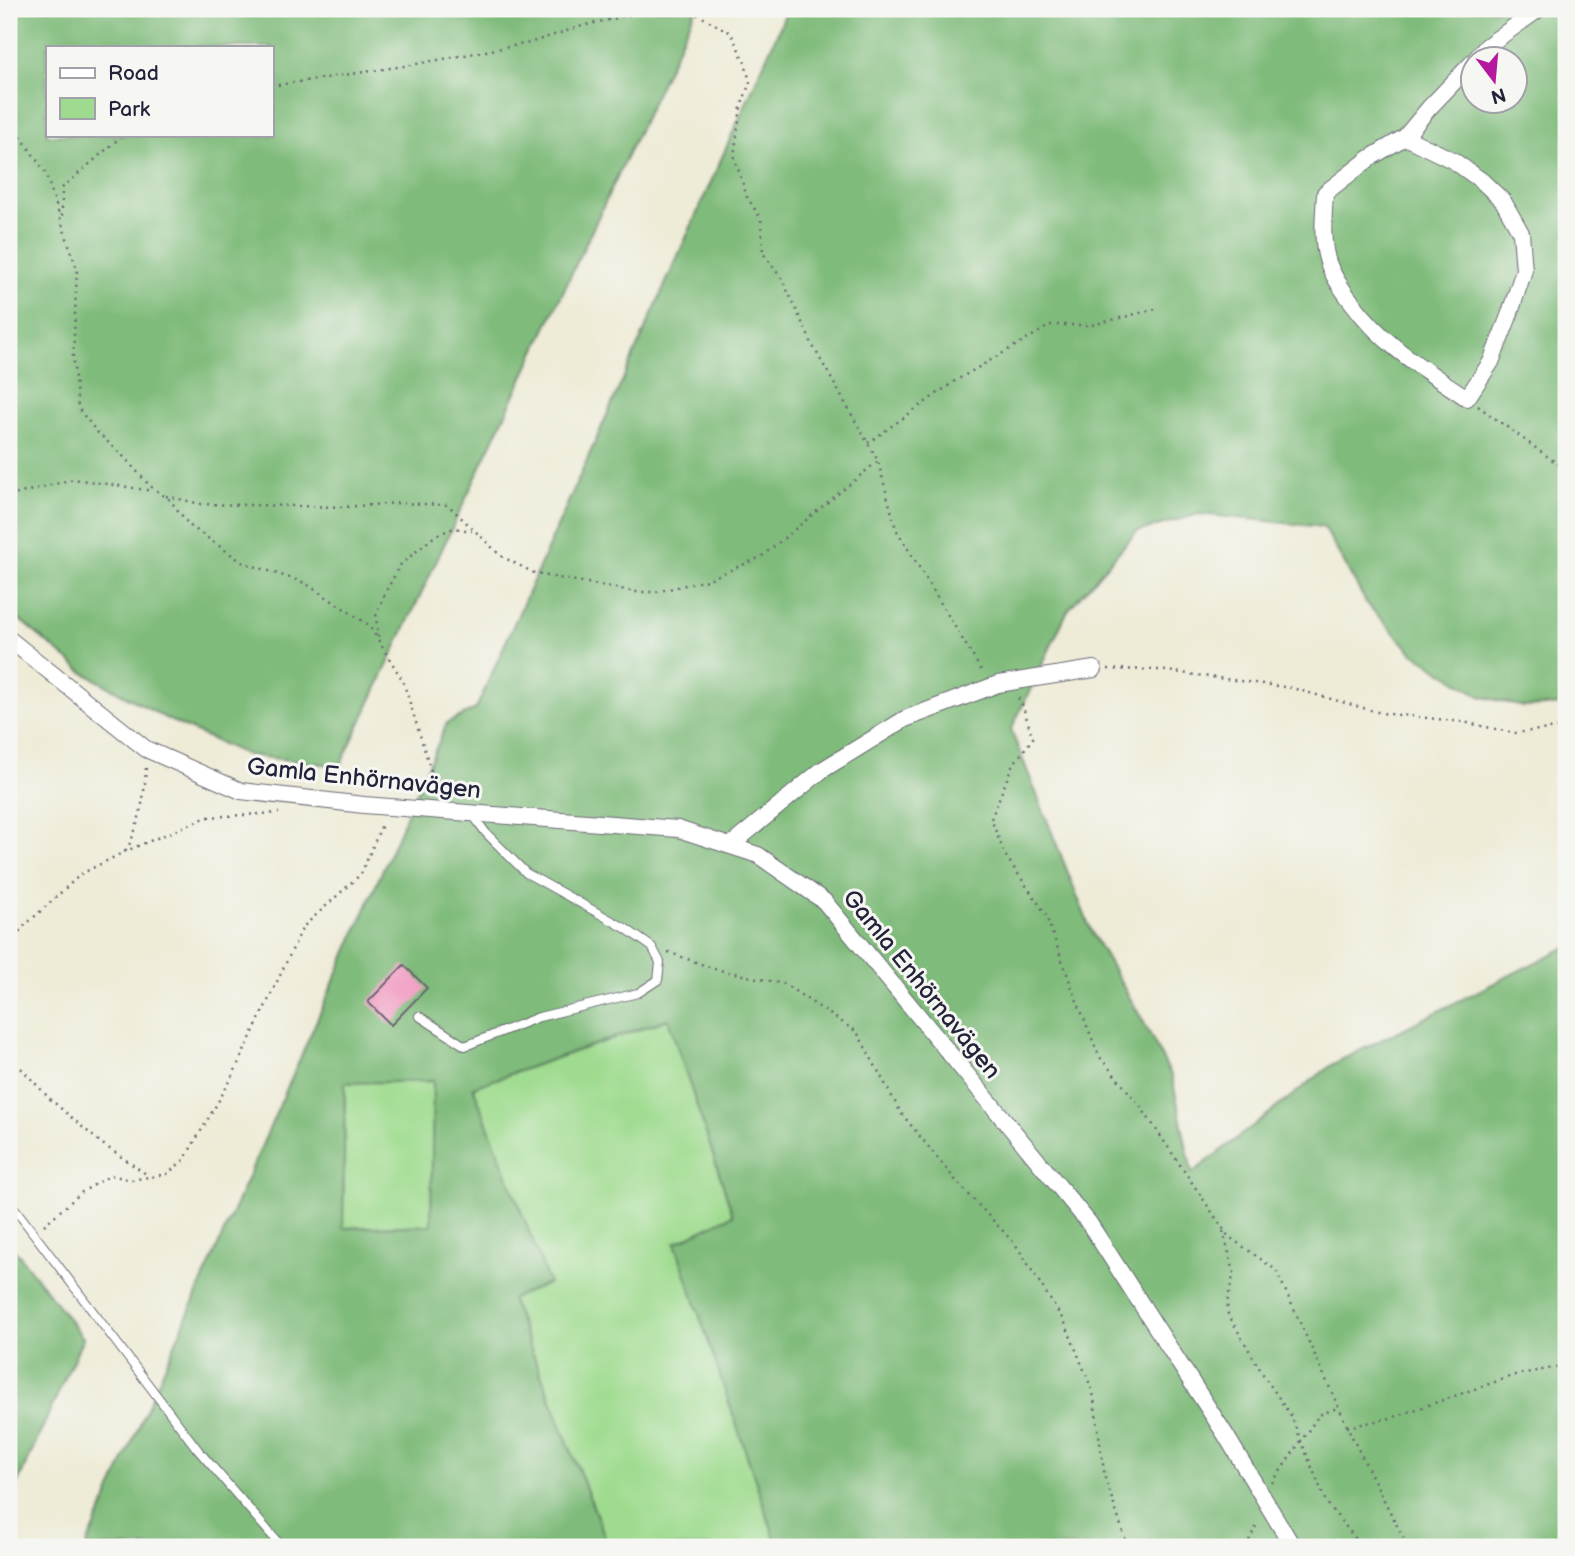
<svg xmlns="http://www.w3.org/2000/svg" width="1575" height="1556" font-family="'Balsamiq Sans',sans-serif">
<rect width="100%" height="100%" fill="#f6f6f2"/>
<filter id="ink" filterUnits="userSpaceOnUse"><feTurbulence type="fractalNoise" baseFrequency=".0143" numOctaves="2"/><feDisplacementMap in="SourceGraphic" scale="14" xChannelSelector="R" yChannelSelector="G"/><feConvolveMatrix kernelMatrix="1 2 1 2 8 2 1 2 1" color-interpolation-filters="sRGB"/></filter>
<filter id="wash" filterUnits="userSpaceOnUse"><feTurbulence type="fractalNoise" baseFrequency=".00686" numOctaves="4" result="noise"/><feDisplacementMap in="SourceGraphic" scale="28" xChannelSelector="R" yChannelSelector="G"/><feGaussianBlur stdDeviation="1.57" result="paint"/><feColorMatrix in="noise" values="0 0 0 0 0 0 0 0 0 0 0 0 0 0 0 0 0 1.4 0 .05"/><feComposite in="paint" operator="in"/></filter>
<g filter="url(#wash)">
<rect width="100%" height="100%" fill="#eeebd7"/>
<path fill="#9fdb8f" stroke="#607e65" stroke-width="2" d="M669 1019 733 1215 676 1244 778 1547H609L511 1298 548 1284 473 1087Z
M433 1081 432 1225 343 1228 345 1082Z"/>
<path fill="#7fbb7a" stroke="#506e5a" stroke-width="2" fill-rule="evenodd" d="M9 9H696L340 766 247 755 169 720 84 673 9 611ZM271 47V135H47V47Z
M787 9H1566V705L1524 707 1480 696 1413 653 1367 604 1324 527 1199 514 1136 532 1068 610 1011 730 1092 933 1142 1019 1172 1077 1192 1173 1333 1064 1566 947V1547H778L675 1243 733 1215 668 1019 473 1087 549 1283 511 1299 609 1547H86L447 723 476 709 780 27ZM1474 60H1516V102H1474ZM433 1081 431 1225 343 1228 345 1083Z
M9 1242 83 1338 9 1502Z"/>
<g id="blocks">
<path fill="#f2a0c5" d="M404 965 427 988 391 1025 368 1002Z"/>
</g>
</g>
<g filter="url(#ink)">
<use href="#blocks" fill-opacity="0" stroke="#696872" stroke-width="2"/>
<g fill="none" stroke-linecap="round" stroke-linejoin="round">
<defs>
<path id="service" d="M419 1016 465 1046 539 1017 638 993 658 980 660 962 652 947 625 928 526 873 486 833 472 814
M9 1201 198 1450 282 1547"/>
<path id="minor" d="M1475 60 1487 46 1539 9
M1405 137 1454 161 1482 181 1503 201 1521 233 1524 270 1509 316 1491 362 1467 398C1421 367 1385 347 1351 301 1341 288 1331 274 1327 259 1321 238 1324 214 1325 193L1370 158 1405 137 1429 108 1474 61
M9 639 146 749 241 791 364 805 678 829 758 855 824 901 1089 1223 1225 1434 1293 1547
M730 846 822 770 905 719 998 684 1094 669"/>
</defs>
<use href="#service" stroke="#696872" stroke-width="10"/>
<use href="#minor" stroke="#696872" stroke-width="18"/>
<path stroke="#696872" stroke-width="2.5" stroke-dasharray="2 5" stroke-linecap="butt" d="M271 86 411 65 529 43 582 26 634 14 693 12 731 33 745 63 750 82 741 107 734 156 747 197 761 219 763 253 782 279 814 348 878 461 896 529 981 670 985 673
M9 119 45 172 77 269 73 357 78 408 96 431 125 458 150 486 170 500 189 525 242 562 305 583 369 625 403 681 439 796
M62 216V188L123 135
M1478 406 1566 470
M868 443 955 381 1051 325H1092L1160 308
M9 496 74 479 153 491
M166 496 201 504 343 507 398 503 448 505 501 556 536 574 616 588 635 592H656L707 580 761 557 878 461
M378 637 376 616 386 591 401 564 436 535 454 528 472 531
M1108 669 1159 670 1292 688 1381 713 1463 722 1514 733 1566 727
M1018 698 1021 701 1033 738 1012 766 991 819 1005 855 1045 913 1075 996 1099 1056 1141 1107 1228 1236 1276 1270 1354 1441 1408 1547
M126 851C140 825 145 795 146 766
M9 950 21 929 81 874 126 851 207 817 279 813
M668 952 715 969 784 984 857 1032 901 1113 957 1182 1016 1245 1065 1323 1093 1392 1105 1478 1128 1547
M9 1061 20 1067 50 1099 101 1143 149 1176
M44 1225 82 1192 111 1175 131 1180 167 1174 184 1160 229 1083 303 927 361 874 383 822
M1223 1231 1234 1272 1227 1303 1228 1314 1264 1376 1291 1416 1326 1502 1362 1547
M1347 1427 1391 1418 1515 1375 1564 1366 1566 1363
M1272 1483 1319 1415 1337 1408
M1246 1547 1258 1522"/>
<use href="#service" stroke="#fff" stroke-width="8"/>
<use href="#minor" stroke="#fff" stroke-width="16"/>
</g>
</g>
<g text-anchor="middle" stroke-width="6" stroke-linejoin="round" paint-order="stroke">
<g font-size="24" fill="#22223b" stroke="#f6f6f2">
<text transform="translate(364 778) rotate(6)" y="8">Gamla Enhörnavägen</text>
<text transform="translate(922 984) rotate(51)" y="8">Gamla Enhörnavägen</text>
</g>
</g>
<rect width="1575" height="1556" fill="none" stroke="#f6f6f2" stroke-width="35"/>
<rect x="46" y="46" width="228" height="91" fill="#f6f6f2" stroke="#a1a1a9" stroke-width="2"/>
<rect x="60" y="68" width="35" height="10" fill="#ffffff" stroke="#a1a1a9" stroke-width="2"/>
<text x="108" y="80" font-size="21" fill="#22223b">Road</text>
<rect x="60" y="98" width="35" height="21" fill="#9fdb8f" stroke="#a1a1a9" stroke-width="2"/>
<text x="108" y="116" font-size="21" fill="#22223b">Park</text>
<g transform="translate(1494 80) rotate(164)"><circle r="33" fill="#f6f6f2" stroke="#a1a1a9" stroke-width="2"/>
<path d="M0-5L12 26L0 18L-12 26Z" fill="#b5179e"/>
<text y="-10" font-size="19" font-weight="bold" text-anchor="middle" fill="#22223b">N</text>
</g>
</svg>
